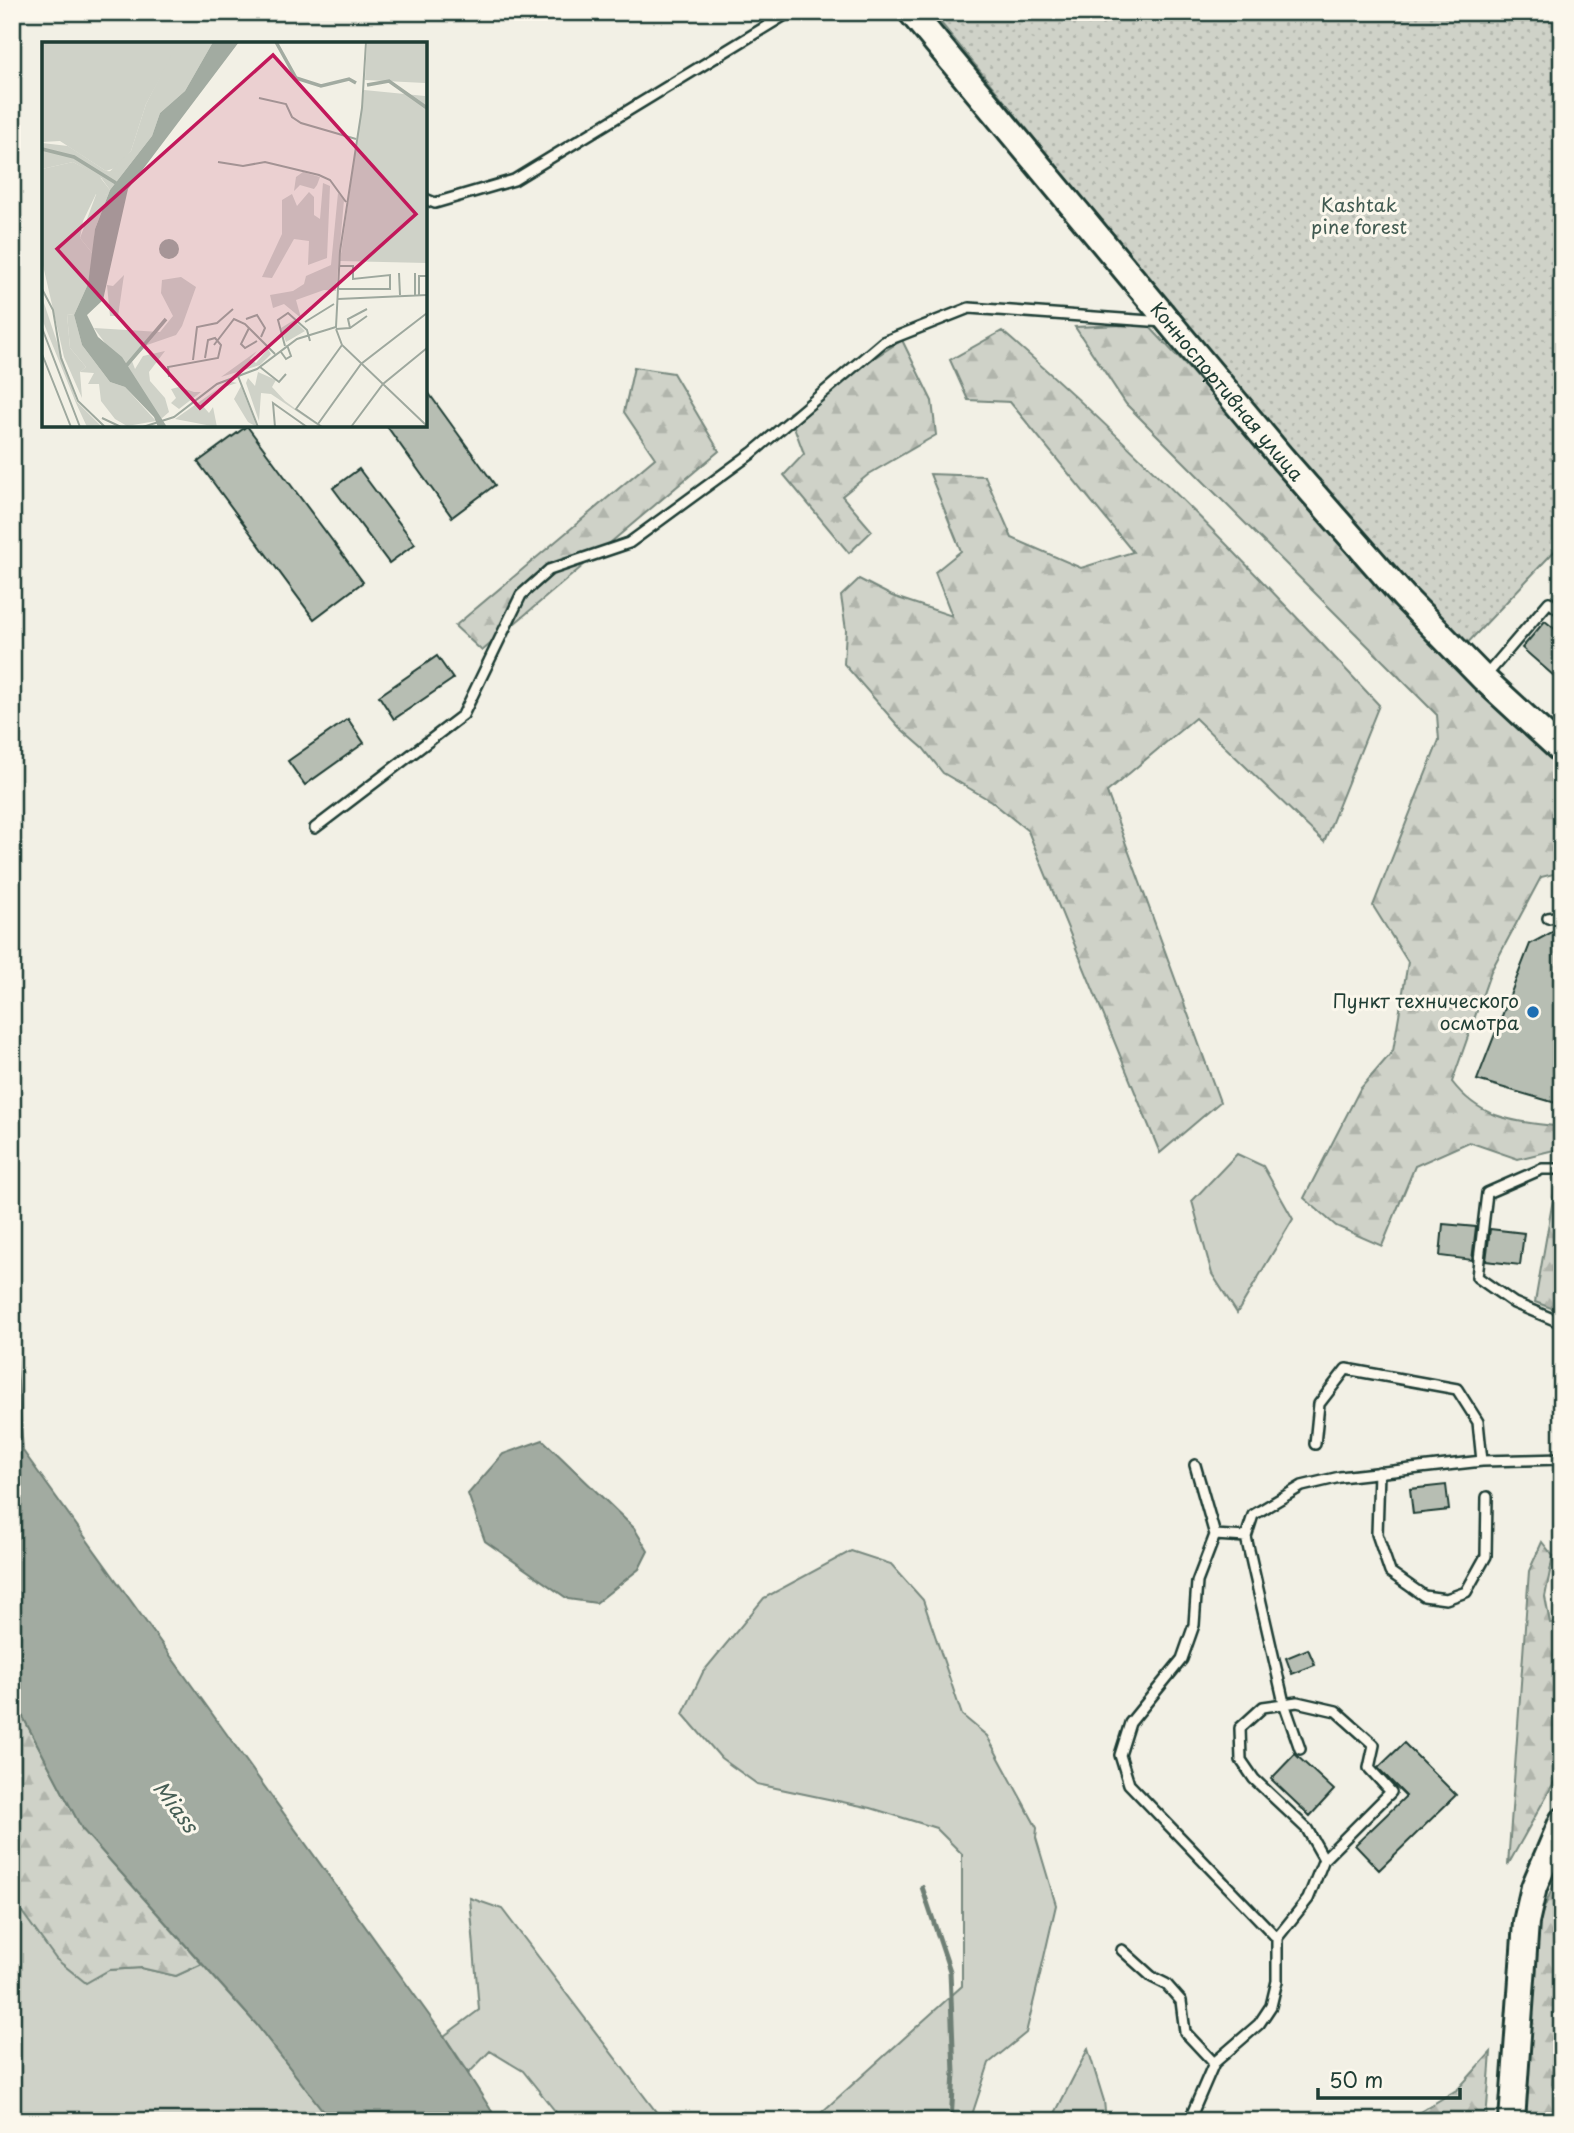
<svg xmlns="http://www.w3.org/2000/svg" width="1574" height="2133" font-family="'Playpen Sans',sans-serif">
<defs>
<pattern id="forest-firs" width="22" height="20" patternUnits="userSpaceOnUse" patternTransform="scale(1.75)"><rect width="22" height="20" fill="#cfd2c8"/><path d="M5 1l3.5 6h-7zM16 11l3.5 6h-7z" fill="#b1b5ac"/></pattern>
<pattern id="park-dots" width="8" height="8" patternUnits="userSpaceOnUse" patternTransform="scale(1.75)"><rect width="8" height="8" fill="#cfd2c8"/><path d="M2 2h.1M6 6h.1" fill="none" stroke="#b1b5ac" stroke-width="1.8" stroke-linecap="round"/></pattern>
</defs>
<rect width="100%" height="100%" fill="#f2f0e5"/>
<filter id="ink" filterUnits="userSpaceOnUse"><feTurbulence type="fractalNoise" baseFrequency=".0143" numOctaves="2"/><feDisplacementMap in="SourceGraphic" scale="14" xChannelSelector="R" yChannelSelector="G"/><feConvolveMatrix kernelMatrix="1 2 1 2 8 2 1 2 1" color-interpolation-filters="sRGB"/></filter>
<g filter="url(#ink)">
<path fill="#cfd2c8" stroke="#77887e" stroke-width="2" d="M1237 1154 1263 1166 1293 1219 1237 1313 1212 1274 1192 1201Z
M851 1551 891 1564 923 1600 962 1715 987 1736 1037 1828 1036 1838 1056 1905 1039 1979 1026 2033 989 2063 970 2121H812L962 1986V1854L936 1828 871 1808 757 1784 721 1758 683 1714 703 1672 764 1598Z
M12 1898 22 1910 109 1970 141 1968 176 1976 202 1964 256 2024 331 2121H12Z
M470 1898 502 1909 663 2121H563L523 2071 490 2051 469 2073 444 2036 479 2010Z
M1088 2049 1104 2101 1106 2121H1051Z"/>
<path fill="url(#forest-firs)" stroke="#77887e" stroke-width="2" d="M1147 324 1562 769V872L1541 877 1491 971 1452 1082C1482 1121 1516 1121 1562 1127V1148L1518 1159 1469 1142 1415 1166 1382 1246 1336 1226 1304 1198 1360 1089 1393 1051 1408 962 1373 906 1439 740 1437 715 1126 404 1075 327Z
M1002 331C1136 447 1258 575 1379 705L1324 842 1195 718 1107 792 1220 1102 1160 1153 1028 831 991 801 943 773 923 748 899 727 844 664 846 630 841 596 859 579 892 596 952 616 935 572 961 551 930 474 985 476 1012 538 1081 568 1133 552 1010 402 968 400 950 360Z
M902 340 932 401 936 435 869 474 842 496 872 531 849 553 784 475 804 454 789 413Z
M634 367 673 373 719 451 482 651 455 626 655 458 624 412Z
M1562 1187V1312L1535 1302 1555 1188Z
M1542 1542 1553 1556 1545 1597 1550 1623 1562 1622V1768L1508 1865 1529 1571Z
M12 1696 82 1829 202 1964 176 1976 141 1968 109 1970 86 1983 56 1959 12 1898Z
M1562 1864V1939L1552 2084 1562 2105V2121H1525L1539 1921Z
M1491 2052 1486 2121H1405L1458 2089Z"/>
<path fill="url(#park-dots)" stroke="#77887e" stroke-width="2" d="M932 12H1562V543L1462 649 1173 309Z"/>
<path fill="#a2aba1" stroke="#6e7f75" stroke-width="2" d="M12 1298 23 1451 444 2036 498 2121H331L256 2024 82 1829 12 1696Z
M543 1440 634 1528 648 1551 639 1569 596 1603 568 1599 485 1541 468 1494 503 1454Z"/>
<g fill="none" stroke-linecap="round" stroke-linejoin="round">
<path stroke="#6e7f75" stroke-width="5" d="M922 1887 950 1971 954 2073 951 2121"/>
</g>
<path fill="#b7beb3" stroke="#1f3d34" stroke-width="2" d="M425 388 495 485 452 517 386 425H425Z
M247 426 363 582 314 619 198 462Z
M359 469 415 544 389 563 333 488Z
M1545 621 1562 635V683L1522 648Z
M437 656 453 679 394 719 379 696Z
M348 719 364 743 305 785 288 761Z
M1552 932 1562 936V1085L1559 1104 1477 1080 1530 944Z
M1443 1224 1476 1227 1472 1260 1440 1256Z
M1490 1229 1524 1233 1520 1265 1486 1261Z
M1446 1485 1449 1510 1413 1514 1410 1489Z
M1308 1649 1315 1665 1292 1674 1286 1658Z
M1404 1743 1456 1795 1379 1870 1355 1845 1406 1796 1378 1768Z
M1295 1754 1334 1790 1310 1816 1271 1779Z"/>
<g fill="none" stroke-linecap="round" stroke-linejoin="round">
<defs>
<path id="lane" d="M425 199 435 203 514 180 790 12
M1484 678 1549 602 1562 612
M315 828 463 715 521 595 549 570 629 543 752 453 883 342 969 308 1164 322
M1548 918 1562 916
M1562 1169H1542L1487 1193 1477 1277 1514 1303 1562 1323
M1315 1444 1319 1404 1346 1369 1457 1389 1478 1422 1482 1461
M1195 1465 1215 1535 1197 1582 1194 1625 1182 1659 1130 1723 1120 1755 1129 1784 1277 1938
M1379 1472 1377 1534 1390 1572 1424 1596 1446 1599 1466 1592 1486 1556 1487 1497
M1215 1535 1246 1537
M1300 1749 1284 1703 1246 1537 1253 1515 1302 1486 1340 1477 1482 1461 1562 1459
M1122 1950 1152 1977 1166 1984 1181 2001 1185 2032 1214 2063
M1194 2121 1192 2114 1214 2063 1259 2024 1271 2006 1277 1981V1938L1308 1899 1324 1859 1391 1792 1369 1768 1374 1745 1336 1711 1297 1702 1263 1707 1240 1728 1241 1760 1254 1779 1307 1829 1324 1859"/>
<g id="secondary">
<path id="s1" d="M911 12 1282 458 1404 597 1484 679 1562 751"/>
<path d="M1512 2121 1526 1922 1534 1887 1562 1821"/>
</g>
</defs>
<use href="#lane" stroke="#1f3d34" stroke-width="14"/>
<use href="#secondary" stroke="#1f3d34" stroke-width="30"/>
<use href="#lane" stroke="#fbf7ec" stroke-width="9"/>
<use href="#secondary" stroke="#fbf7ec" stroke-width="24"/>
</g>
</g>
<circle fill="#1f6fb2" stroke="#fbf7ec" stroke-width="2.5" cx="1533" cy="1012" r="7"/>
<g text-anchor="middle" stroke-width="6" stroke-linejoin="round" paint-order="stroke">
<g font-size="19" fill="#425b52" stroke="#fbf7ec">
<text x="1359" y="212">Kashtak<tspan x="1359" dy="22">pine forest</tspan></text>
</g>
<g font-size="19" fill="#1f3d34" stroke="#fbf7ec">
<text dy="7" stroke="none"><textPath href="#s1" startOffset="494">Конноспортивная улица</textPath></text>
</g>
<g font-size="19" fill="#1f3d34" stroke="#fbf7ec" text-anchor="end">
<text x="1519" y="1008">Пункт технического<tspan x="1519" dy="22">осмотра</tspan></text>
</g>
<g font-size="21" font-style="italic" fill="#465e55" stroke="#fbf7ec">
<text transform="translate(175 1807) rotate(53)" y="7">Miass</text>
</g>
</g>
<g transform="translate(42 42)">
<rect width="385" height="385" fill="#f2f0e5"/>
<path d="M0 0 137 1 104 62 89 109 76 125 64 129 18 99 0 100ZM31 120 57 134 68 148 66 153 54 152 41 179 38 196 51 212 46 242 32 273 25 272 28 306 44 325 38 330 40 356 22 315 0 219V127ZM82 233 76 274H68L65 243 71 244ZM139 235 154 245 140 284 134 293 105 303 90 319 93 327 101 314 123 309 107 330 108 339 123 356 127 370 119 377 52 286 118 290 131 274 119 251 120 238ZM0 255 35 360 60 385H45L34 361 0 277Z" fill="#cfd2c8"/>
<path d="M136 0H171L143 49 118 71 110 94 68 148 60 137 89 109 104 62ZM261 130 278 135 275 143 272 147 258 143 252 149 254 135ZM281 141 288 144 285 216 266 223 267 199 252 197 230 236 220 235 240 192V158L250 152 255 164 267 150 272 155V173L278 177ZM55 150 66 153 53 187 51 212 38 196ZM296 151 302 158 294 249 282 248 254 258 259 276 242 262 231 266 228 253 251 249 262 242 264 234 289 223ZM25 272 32 273 40 303 68 340 83 345 114 379 85 384 73 377 59 359 57 342H46L52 331 38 330 44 325 28 306ZM252 278 263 289 244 300 239 286ZM226 307 229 312 218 323 179 335 215 309 208 317 214 321ZM216 330 234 338 230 345 243 359 278 385 229 352 219 351 217 379 204 341 206 336 213 344ZM187 339 195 341 176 347 160 363 167 371 171 365 175 385 133 377ZM199 344 215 385 206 380 192 357ZM137 345 152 350H159L137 367 129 361 134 356 129 347Z" fill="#cfd2c8"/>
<path d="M0 101 26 104 64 129 78 130 71 143 31 120 0 127Z" fill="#cfd2c8"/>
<path d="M325 0H385V221L298 219 322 48 383 54V41L323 38Z" fill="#cfd2c8"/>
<path d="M171 0H197L86 147 61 258 45 273 56 295 80 315 125 385H116L112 375 83 345 68 340 40 303 32 273 46 242 53 187 68 148 110 94 118 71 143 49ZM117 207a10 10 0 1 1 20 0a10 10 0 1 1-20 0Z" fill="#a2aba1"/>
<path fill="none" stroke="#a2aba1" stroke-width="3.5" d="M234 0 254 36 279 44 307 37 314 41M325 43 347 39 385 66M0 107 32 115 74 141M84 324 124 277"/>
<path fill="none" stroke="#9ea89e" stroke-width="2" d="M217 56 244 62 250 75 259 81 314 97M176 120 201 124 223 120 277 133 288 138 304 160M357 231 358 253M373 231V253M0 247 11 268 19 316 36 359 63 385M297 247H348V233L311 237V224H297M377 253V234H385M296 257 385 253M204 277 215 273 223 286 219 295M263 280 292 262M0 286 38 385M207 286 199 302 203 306 215 299M308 286 306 277 325 267M294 287 300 303 385 384M294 287 308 286 325 274M172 303 192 277 203 282 233 312M243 304 236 278 246 271 265 288 268 299M239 310 244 317 249 314 245 303M0 312 29 385M151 318 155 285 175 281 191 267M218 325 237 340 244 332M196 334 216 385M127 335 126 325 176 316 179 303 173 296 166 298 163 316M60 376 79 385M276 382 319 322 385 271M101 385 132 375 175 342 215 327 255 297 294 285 298 209 320 66 324 0M233 385 231 361 265 385M280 385 254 367 300 303M309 385 341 342 385 306"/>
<path fill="#c2185b" fill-opacity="0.15" stroke="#c2185b" stroke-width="3.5" d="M231 13 374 172 158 366 15 207Z"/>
<rect width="385" height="385" fill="none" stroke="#1f3d34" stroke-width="3.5"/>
</g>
<rect width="1574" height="2133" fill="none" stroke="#fbf7ec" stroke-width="42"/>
<rect x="21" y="21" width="1532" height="2091" fill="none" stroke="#1f3d34" stroke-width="2.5" filter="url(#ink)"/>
<path d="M1318 2088v10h142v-10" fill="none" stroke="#1f3d34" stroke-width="3.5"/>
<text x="1329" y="2088" font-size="21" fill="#1f3d34" stroke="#fbf7ec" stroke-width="5" paint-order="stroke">50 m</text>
</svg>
